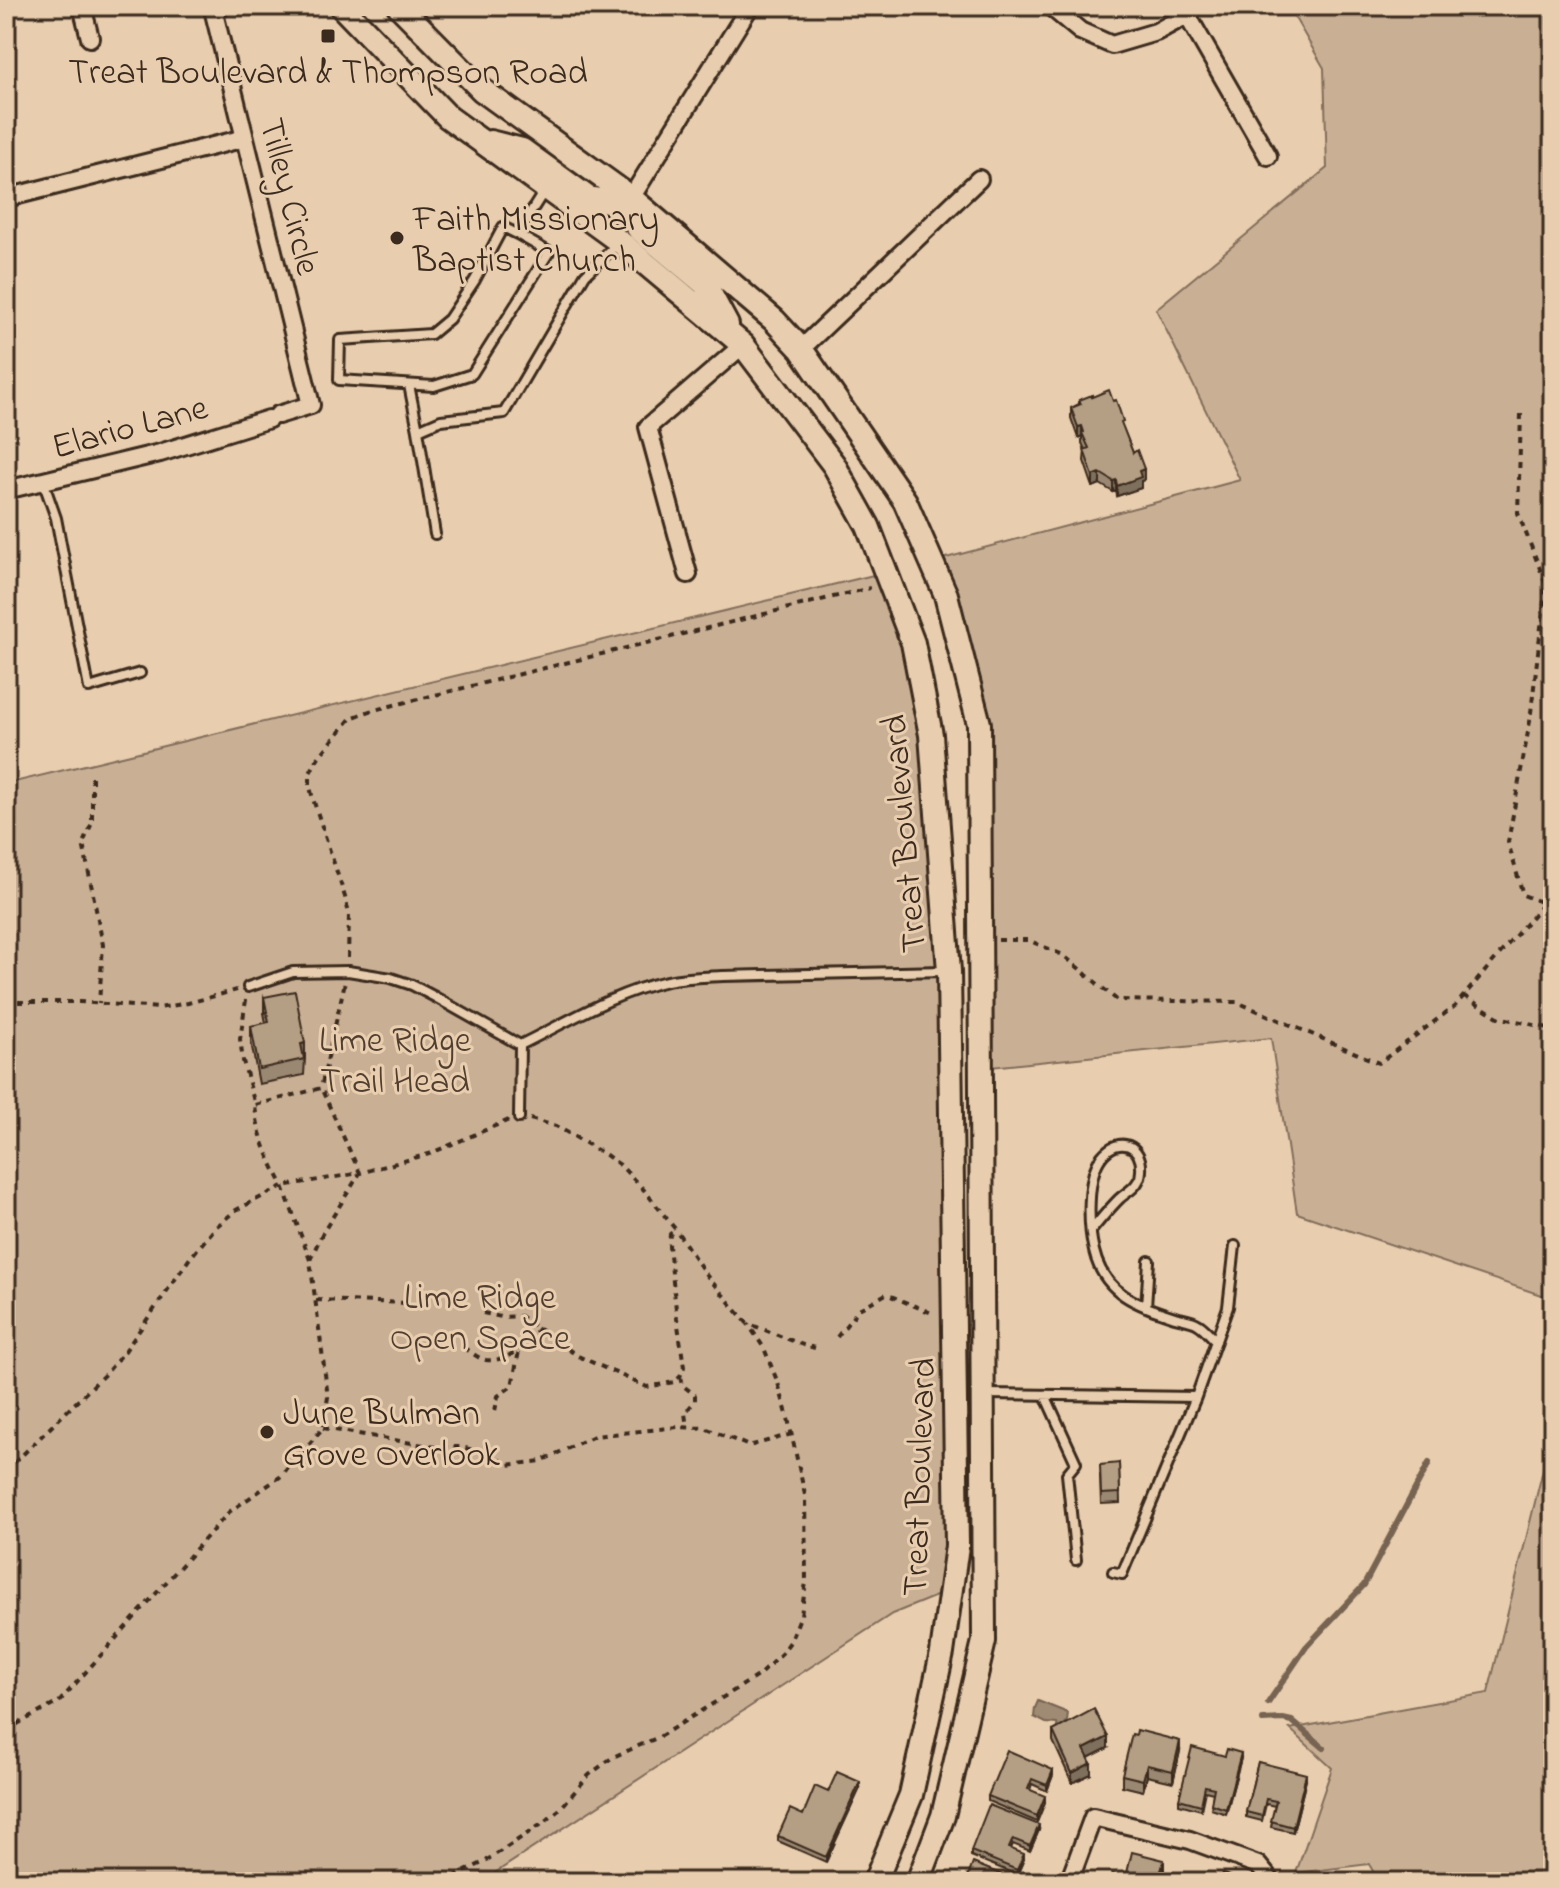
<svg xmlns="http://www.w3.org/2000/svg" width="1559" height="1888" font-family="'Indie Flower',sans-serif">
<rect width="100%" height="100%" fill="#e8ceaf"/>
<filter id="ink" filterUnits="userSpaceOnUse"><feTurbulence type="fractalNoise" baseFrequency=".0125" numOctaves="2"/><feDisplacementMap in="SourceGraphic" scale="16" xChannelSelector="R" yChannelSelector="G"/><feConvolveMatrix kernelMatrix="1 2 1 2 8 2 1 2 1" color-interpolation-filters="sRGB"/></filter>
<g filter="url(#ink)">
<path fill="#c9b095" stroke="#826d5a" stroke-width="2" d="M1288 6H1553V1299L1297 1213 1271 1038 981 1068 979 724 931 562 1240 480 1156 309 1327 168 1324 68Z
M886 572 913 643 949 971 951 1590 892 1614 481 1882H6V784Z
M1553 1429V1882H1379L1369 1864 1296 1873 1332 1768 1290 1729 1488 1693Z"/>
<path fill="#9f8a73" stroke="#776451" stroke-width="2" d="M1038 1701 1068 1713 1067 1721 1061 1729 1058 1728 1057 1724 1046 1723 1034 1717 1035 1708Z"/>
<g fill="none" stroke-linecap="round" stroke-linejoin="round">
<path stroke="#776451" stroke-width="6" d="M1268 1703 1306 1647 1364 1585 1429 1463
M1263 1720 1283 1719 1292 1721 1324 1748"/>
<defs>
<path id="service" d="M517 234 549 252 472 374 434 386 339 380 340 340 431 334 449 319 475 280 503 227 517 234 546 188
M409 385 418 430 435 534
M418 430 441 420 504 413 585 275 619 242
M43 481 56 518 89 688 140 673
M248 987 293 972 348 971 391 978 412 985 435 997 520 1045C567 1022 616 992 667 981 686 977 704 977 723 976L945 971
M519 1118 520 1045
M1091 1231C1100 1220 1109 1209 1119 1199 1125 1193 1133 1190 1137 1183 1141 1177 1140 1178 1141 1171 1143 1145 1119 1135 1102 1156 1086 1176 1088 1227 1094 1251 1104 1294 1138 1305 1175 1317 1182 1319 1192 1320 1198 1324 1205 1328 1211 1336 1216 1341
M1146 1307 1149 1261
M983 1394 1196 1397 1228 1307 1235 1246
M1045 1395 1076 1463 1067 1474 1076 1560
M1113 1572 1122 1574 1196 1397"/>
<path id="minor" d="M82 6 90 38
M223 6 214 13 311 405 278 415
M1050 6 1080 31 1112 45 1156 32 1187 15
M1185 6 1187 15 1268 156
M6 198 245 138
M631 198 750 6
M801 349 979 179
M6 490 160 453 269 419
M688 574 648 427 743 345
M1069 1882 1093 1817 1190 1840 1258 1865 1272 1882"/>
<path id="secondary" d="M341 6 448 117 620 242 743 345 834 465 868 526 913 643 931 735 949 971 957 1546 942 1653 911 1795 875 1882
M399 6 482 90 631 198 774 320 801 349 905 501 946 595 979 724 984 1641 943 1816 918 1882
M490 142 522 150 588 198 619 203 631 198
M631 198 629 216 639 229 705 284 727 325"/>
</defs>
<use href="#service" stroke="#3b2a1e" stroke-width="14"/>
<use href="#minor" stroke="#3b2a1e" stroke-width="22"/>
<use href="#secondary" stroke="#3b2a1e" stroke-width="28"/>
<path stroke="#3b2a1e" stroke-width="4" stroke-dasharray="6 6" stroke-linecap="butt" d="M1521 414 1518 513 1546 584 1530 721 1508 842 1523 895 1553 907
M92 777V823L83 843 103 945 99 1003
M998 940H1028L1063 955 1117 1000 1237 1002 1379 1063 1455 1006 1553 892
M348 958 349 914 345 897 313 799 310 787V773L318 758 351 718 370 711 870 588
M1464 996 1498 1017 1553 1029
M246 1000 240 1039 243 1061 255 1105 321 1088 345 982
M6 1002H80L159 1008 188 1003 237 990
M530 1119 556 1126 606 1155 620 1165 644 1190 676 1230 707 1276 747 1323 803 1345 815 1348
M310 1260 283 1186 360 1173 321 1088
M316 1300 407 1303
M483 1313 501 1317 520 1316 578 1356 647 1387 674 1382 680 1377 684 1367 677 1318 669 1246 670 1234 676 1230
M837 1337 859 1309 886 1294 934 1314
M464 1348C471 1352 479 1359 486 1360 509 1362 526 1345 539 1328
M680 1377 682 1385 695 1395V1401L685 1413 687 1428
M495 1411 498 1396 512 1386 519 1351
M323 1428 435 1447H461L487 1453 508 1465 541 1461 594 1436 678 1427 705 1428 749 1446 792 1434
M6 1471 108 1371 125 1351 190 1258 217 1226 236 1210 283 1186C269 1158 258 1137 255 1105
M6 1730 59 1702 229 1512 280 1477 323 1428 328 1397 310 1260 322 1234 360 1173 429 1154 509 1120
M443 1882 484 1862 545 1822 560 1809 589 1775 613 1757 659 1737 759 1675 782 1653 790 1642 801 1615 806 1582 805 1495 787 1414 778 1383 764 1348 748 1324"/>
<use href="#service" stroke="#e8ceaf" stroke-width="8"/>
<use href="#minor" stroke="#e8ceaf" stroke-width="16"/>
<use href="#secondary" stroke="#e8ceaf" stroke-width="22"/>
</g>
<path fill="#9b8872" stroke="#3b2a1e" stroke-width="2" d="M1092 397 1123 428 1144 480 1141 481V488L1117 496 1116 491 1113 492 1100 484 1093 487 1084 461 1085 450 1082 443V436L1078 438 1071 418V408L1079 404V400Z
M264 997 305 1059 304 1075 259 1084 251 1042V1026L266 1023 264 1013Z
M1119 1463 1120 1503 1101 1504 1100 1475Z
M1053 1731 1108 1748 1088 1758 1091 1774 1072 1783 1053 1741Z
M1180 1751 1173 1782 1147 1776 1143 1791 1122 1786V1775Z
M1225 1756 1241 1758 1226 1814 1211 1809 1213 1793 1205 1791 1201 1810 1179 1804V1799Z
M1258 1762 1306 1780 1293 1832 1271 1827 1275 1806 1266 1804 1262 1821 1246 1817V1812Z
M1053 1770V1775L1047 1791 1032 1784 1030 1790 1045 1802 1037 1822 988 1801V1796Z
M860 1788 826 1862 778 1841V1836L828 1792Z
M1039 1830 1030 1851 1013 1844 1011 1849 1024 1859 1017 1875 971 1856V1851Z"/>
<path fill="#7e6f5c" stroke="#3b2a1e" stroke-width="2" d="M1082 426V436L1078 438V427Z
M1144 469V480L1141 481V488L1117 496V486L1139 471Z
M1100 473V484L1093 487V476Z
M1116 480V491L1113 492V481Z
M305 1043V1059L301 1060V1044Z
M1108 1737V1748L1084 1760V1749Z
M1180 1741V1751L1173 1782V1771Z
M1241 1753V1758L1226 1814V1809Z
M1091 1763V1774L1072 1783V1773Z
M1147 1765V1776L1143 1791V1780Z
M1053 1770V1775L1047 1791V1785Z
M1306 1774V1780L1293 1832V1827Z
M860 1782V1788L826 1862V1857Z
M1045 1796V1802L1037 1822V1816Z
M1039 1825V1830L1030 1851V1846Z
M1024 1854V1859L1017 1875V1870Z
M1164 1860V1870L1161 1882H1158Z"/>
<path fill="#b49e84" stroke="#3b2a1e" stroke-width="2" d="M1109 390 1113 401 1116 400 1123 421 1121 422 1133 453 1137 450 1144 469 1139 471 1141 477 1117 486 1116 480 1113 481 1100 473 1093 476 1084 450 1089 448 1082 433 1084 432 1082 426 1078 427 1071 408 1081 404 1079 400 1092 395V397Z
M295 991 305 1043 301 1044 304 1059 259 1069 251 1026 269 1022 264 997Z
M1119 1463 1120 1493 1101 1494 1100 1465Z
M1094 1709 1108 1737 1084 1749 1091 1763 1072 1773 1053 1731Z
M1137 1730 1180 1741 1173 1771 1147 1765 1143 1780 1122 1775 1132 1734 1136 1735Z
M1192 1747 1225 1756 1227 1749 1241 1753 1226 1809 1211 1804 1214 1788 1205 1786 1201 1805 1179 1799Z
M1007 1750 1053 1770 1047 1785 1032 1779 1028 1789 1045 1796 1037 1816 988 1796Z
M1258 1762 1306 1774 1293 1827 1271 1821 1276 1801 1266 1799 1262 1816 1246 1812Z
M837 1772 860 1782 826 1857 778 1836 790 1809 803 1815 815 1786 828 1792Z
M989 1805 1039 1825 1030 1846 1013 1839 1009 1848 1024 1854 1017 1870 971 1851Z
M1132 1852 1164 1860 1158 1882H1110L1112 1874 1126 1877Z
M973 1863 1020 1882H966Z
M1223 1873 1243 1882H1219Z"/>
</g>
<g fill="#3b2a1e" stroke="#e8ceaf" stroke-width="3">
<rect x="320" y="28" width="16" height="16" rx="4"/>
<circle cx="397" cy="238" r="8"/>
<circle cx="267" cy="1432" r="8"/>
</g>
<g text-anchor="middle" stroke-width="6" stroke-linejoin="round" paint-order="stroke">
<g font-size="36" fill="#3b2a1e" stroke="#e8ceaf" text-anchor="start">
<text x="328" y="83" text-anchor="middle">Treat Boulevard &amp; Thompson Road</text>
<text x="413" y="230">Faith Missionary<tspan x="413" dy="41">Baptist Church</tspan></text>
<text x="283" y="1424">June Bulman<tspan x="283" dy="41">Grove Overlook</tspan></text>
</g>
<g font-size="36" fill="#3b2a1e" stroke="#e8ceaf">
<text transform="translate(292 196) rotate(76)" y="13">Tilley Circle</text>
<text transform="translate(129 425) rotate(-15)" y="13">Elario Lane</text>
<text transform="translate(902 834) rotate(-95)" y="13">Treat Boulevard</text>
<text transform="translate(917 1477) rotate(-88)" y="13">Treat Boulevard</text>
</g>
<g font-size="36" fill="#503e30" stroke="#e8ceaf">
<text x="395" y="1051">Lime Ridge<tspan x="395" dy="41">Trail Head</tspan></text>
<text x="480" y="1308">Lime Ridge<tspan x="480" dy="41">Open Space</tspan></text>
</g>
</g>
<rect width="1559" height="1888" fill="none" stroke="#e8ceaf" stroke-width="32"/>
<rect x="16" y="16" width="1527" height="1856" fill="none" stroke="#3b2a1e" stroke-width="3" filter="url(#ink)"/>
</svg>
